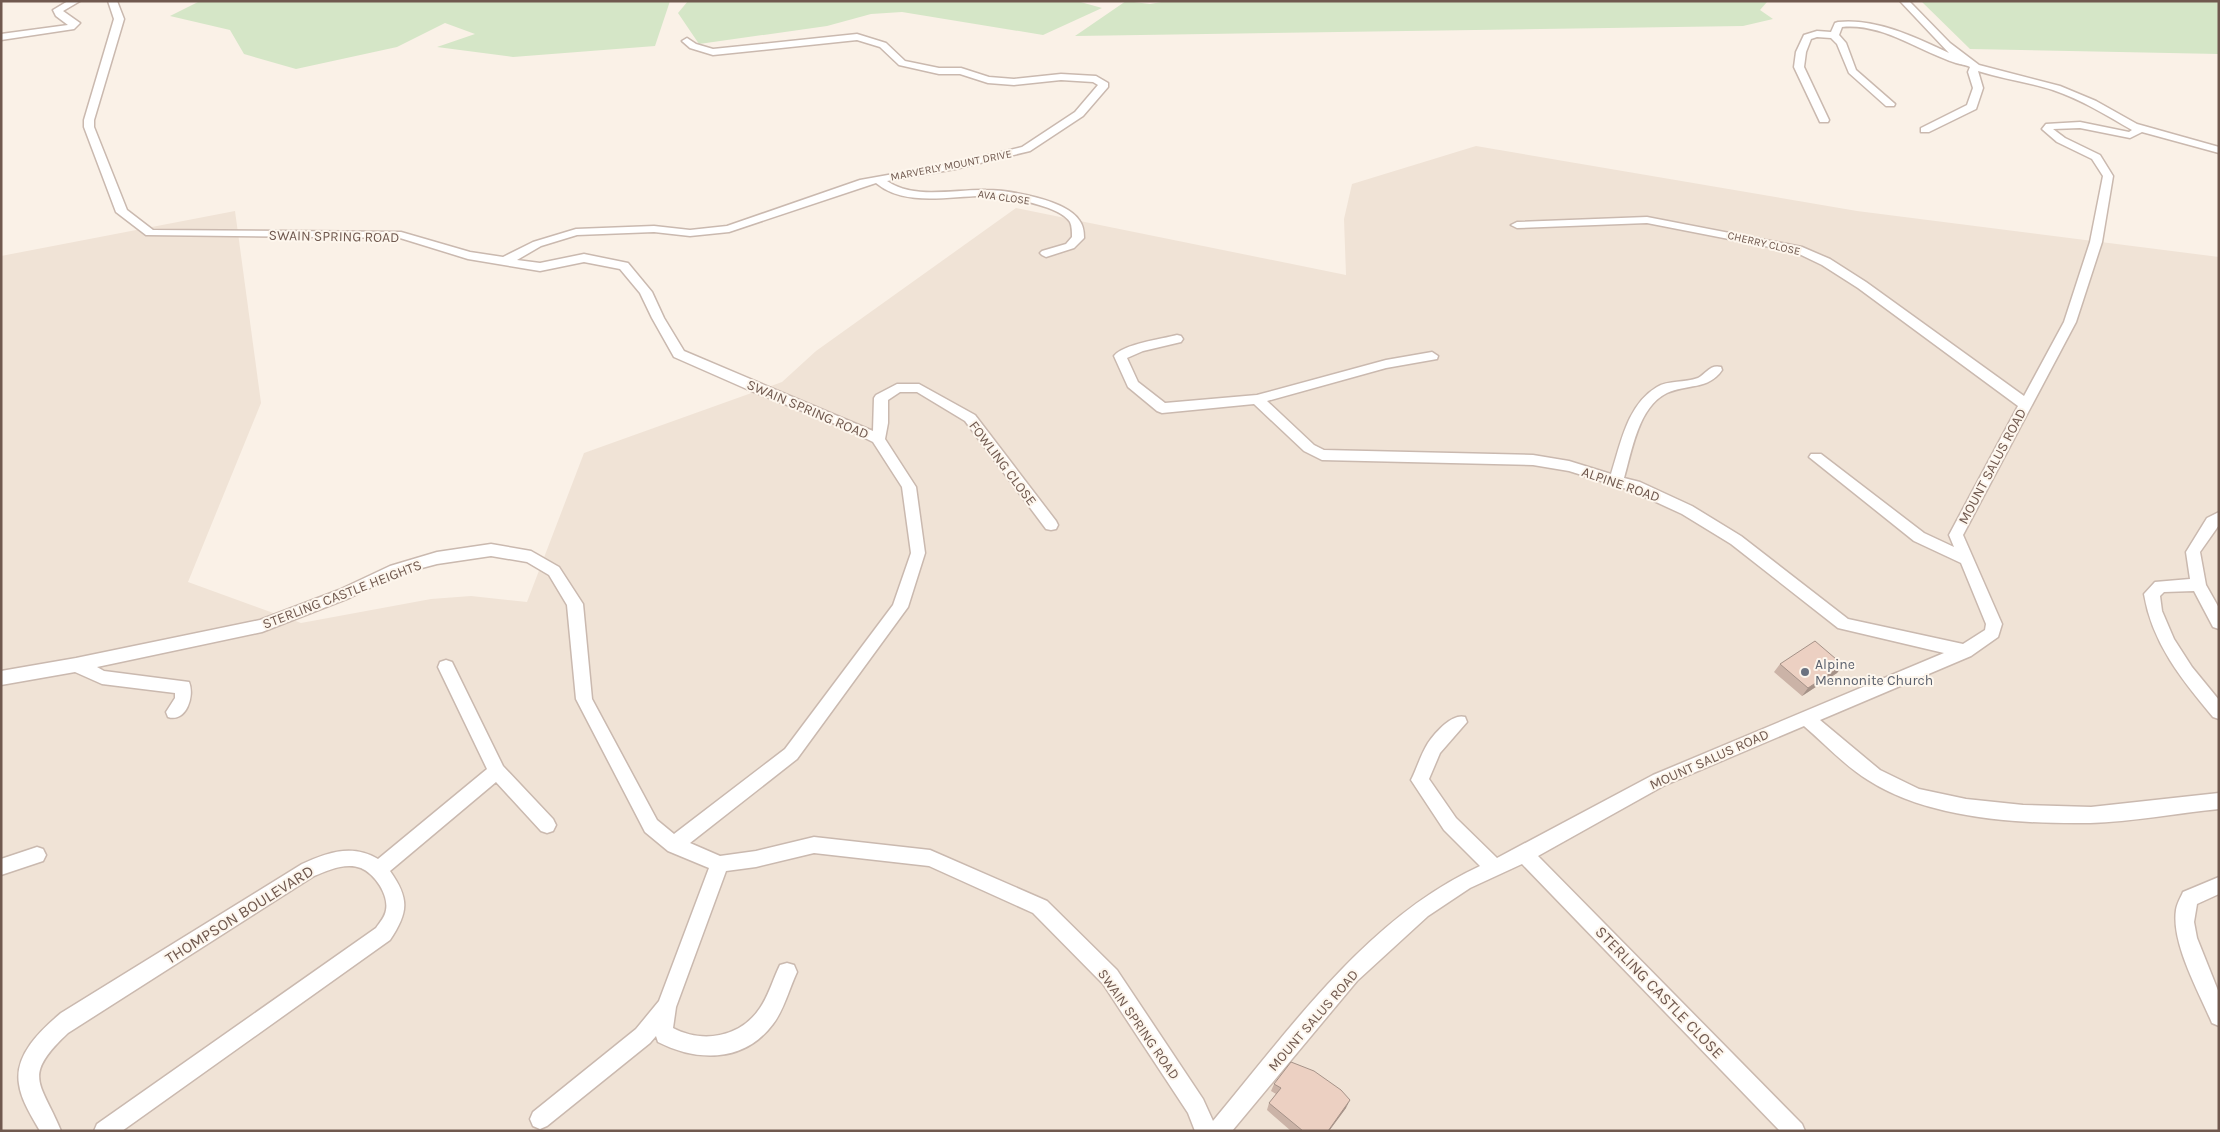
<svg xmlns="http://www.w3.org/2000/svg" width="2220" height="1132" font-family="Karla,sans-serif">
<rect width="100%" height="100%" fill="#faf1e7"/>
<path fill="#f0e3d6" d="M1476 146 1857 211 2219 257V1131H1V256L235 211 261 403 188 582 301 623 431 599 471 596 527 602 584 453 782 382 816 351 1016 208 1346 275 1344 219 1352 184Z"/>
<path fill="#d5e6c7" d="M200 1H670L655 46 513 57 437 47 475 34 445 23 397 47 296 69 244 54 230 30 170 16Z
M688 1H1077L1102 8 1043 35 902 12 871 14 827 26 699 44 678 13Z
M1126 1 1150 4 1167 1H1802L1767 2 1760 10 1773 19 1743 26 1075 36Z
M1921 1H2219V54L1970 49Z"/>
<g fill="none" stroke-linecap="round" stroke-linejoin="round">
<defs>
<path id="minor" d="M68 1H80L63 11 80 23 74 29 1 40V34L68 25 56 16 53 10Z
M108 1H117L124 19 94 120V127L127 210 153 230 401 232 470 252 503 257 533 242 576 229 654 226 690 230 727 226 860 180 955 163 1022 147 1075 112 1098 85 1093 82 1061 80 1014 85 988 83 960 74H939L899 65 880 47 857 40 713 55 690 48 682 41 687 38 696 44 713 49 857 34 886 43 905 61 939 68H961L989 77 1014 79 1061 74 1096 76 1108 83V87L1083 116 1030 151 955 169 887 181C914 200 955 189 986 190 1009 190 1066 200 1079 220 1083 225 1084 231 1084 238L1074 248 1046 257 1042 255 1040 253 1042 251 1066 244 1072 237C1072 232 1072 226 1070 222 1059 205 1007 197 987 196 952 195 906 208 876 183L729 232 690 236 654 232 577 235 541 246 517 260 540 263 584 254 628 263 652 292 664 318 684 351 873 431 874 398 876 395 897 384H919L975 415 1056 521 1058 525 1056 529 1051 530 1046 529 965 421 917 392H900L888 400V423L885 439 916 487 925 553 908 607 797 759 690 843 720 856 756 851 814 837 930 850 1047 901 1117 970 1203 1099 1213 1121C1290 1029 1368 917 1480 866L1444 830 1411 780C1417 768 1421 754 1428 743 1435 733 1452 713 1465 717L1467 722 1440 753 1429 779 1456 818 1497 858 1653 775 1944 653 1838 628 1731 544 1682 514 1630 490 1569 471 1533 465 1322 460 1304 451 1254 404 1162 413 1157 411 1128 387 1114 356C1123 344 1162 339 1177 335L1181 336 1183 339 1181 342 1143 351 1127 358 1138 382 1165 403 1257 395 1386 360 1432 352 1438 356 1437 359 1386 368 1267 401 1314 445 1324 450 1533 455 1569 461 1611 474C1621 443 1627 405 1657 387 1668 380 1685 383 1698 378 1706 374 1710 364 1721 367L1722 370C1709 390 1686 384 1667 393 1638 407 1632 451 1624 478L1640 482 1692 506 1741 536 1848 619 1963 644 1985 630 1986 624 1961 563 1914 541 1809 457 1811 454H1821L1924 533 1954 547 1949 535 2018 406 1858 288 1822 265 1795 252 1647 223 1517 228 1511 225 1517 222 1647 217 1802 247 1830 259 1866 282 2024 396 2064 322 2090 242 2103 176 2092 159 2057 142 2042 129 2046 124 2080 122 2129 132 2132 130C2106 115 2082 100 2053 90 2028 82 2003 79 1978 71L1983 88 1976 109 1929 132H1921V128L1967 105 1973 88 1968 72 1970 67C1964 64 1962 65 1956 63 1918 51 1883 23 1842 27L1839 35 1846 43 1856 70 1895 104 1894 106H1886L1849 73 1837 44 1831 38 1817 37 1811 39 1806 52 1804 67 1829 120 1828 122H1820L1794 67 1796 52 1804 35 1817 31 1831 32 1835 23 1838 22C1876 18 1915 37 1949 53L1900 1H1909L1950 43 1979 65 2060 86 2096 101 2137 124 2219 147V153L2142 132 2130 138 2080 128 2053 129 2065 138 2100 155 2113 176 2102 242 2076 322 1963 535 2002 624 1998 637 1971 656 1820 720 1880 770 1919 789 1966 799 2023 805 2091 807 2219 793V809C2177 813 2131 822 2090 823 2020 824 1928 819 1868 780 1845 766 1825 744 1804 726L1665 785 1538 856 1802 1124 1805 1131H1780L1522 864 1470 888 1428 916 1357 981 1232 1131H1195L1188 1113 1103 984 1033 913 929 866 814 853 756 867 726 871 676 1007 673 1028C703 1044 741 1037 760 1008 769 995 773 979 780 965L787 963 794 965 797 972C789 989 784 1010 773 1024 744 1063 697 1062 658 1042L656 1036 650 1043 547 1126 540 1129 533 1126 530 1119 533 1112 636 1029 659 1001 709 868 668 851 645 832 576 699 567 605 549 575 527 562 491 556 437 564 399 574 349 598 262 632 97 667 104 671 189 682C195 696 186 723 168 717L166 712 175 698V693L102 684 75 672 1 685V671L76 658 260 620 339 590 390 566 437 552 491 544 531 551 559 567 583 604 592 699 657 820 674 834 785 749 893 605 911 553 902 487 873 442 843 427 749 390 674 357 652 318 640 293 620 269 584 262 540 271 468 259 400 238 146 235 116 212 84 127V120L114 19Z
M2219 512V525L2200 552 2206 585 2219 608V629L2213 627 2194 591 2164 592 2160 596 2162 611 2174 639 2192 667 2219 700V719L2213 717C2182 680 2152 643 2144 594L2155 582 2190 579 2186 552 2207 518Z
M446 660 452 662 503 766 553 819 556 825 553 831 547 833 541 831 496 782 390 871C410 899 408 913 390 940L122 1131H94L97 1124 376 928C380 922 385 917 386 910 389 895 375 874 361 868 346 862 328 870 314 876L68 1033C21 1077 41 1082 61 1131H40C32 1117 21 1100 19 1084 14 1055 41 1030 61 1013L302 864C326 853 352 843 378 859L487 769 438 667 440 662Z
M37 847 43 849 46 855 43 861 1 875V859Z
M2219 877V894L2197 904 2194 922 2197 938 2219 993V1026L2212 1023C2199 992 2171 943 2176 910 2177 903 2181 897 2183 892Z"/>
</defs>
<use href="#minor" stroke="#cab9af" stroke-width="3"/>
<use href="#minor" fill="#fff" fill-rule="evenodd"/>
</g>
<path fill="#cbb3a7" d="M1780 664 1843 665 1837 673 1802 696 1774 672Z
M1274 1084 1346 1108 1329 1131H1291L1267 1110 1269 1103 1276 1094 1271 1091Z"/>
<path fill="#a59288" d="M1843 665 1837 673 1802 696 1808 688Z
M1350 1100 1346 1108 1329 1131H1328Z"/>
<path fill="#ecd0c2" stroke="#a59288" d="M1815 641 1843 665 1808 688 1780 664Z
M1291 1062 1314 1071 1341 1090 1350 1100 1328 1131H1303L1269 1103 1281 1088 1274 1084Z"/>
<circle fill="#6b7280" stroke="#fdf6ed" stroke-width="2" cx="1805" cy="672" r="5"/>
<g text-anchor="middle" stroke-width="4" stroke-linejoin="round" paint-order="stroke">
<g font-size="11" fill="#70594f" stroke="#fdf6ed">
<text transform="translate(951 165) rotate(-11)" y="4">MARVERLY MOUNT DRIVE</text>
<text transform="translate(1004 197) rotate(8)" y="4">AVA CLOSE</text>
<text transform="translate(1764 243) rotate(13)" y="4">CHERRY CLOSE</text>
</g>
<g font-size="14" fill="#70594f" stroke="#fdf6ed">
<text transform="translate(334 236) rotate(1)" y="5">SWAIN SPRING ROAD</text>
<text transform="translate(808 409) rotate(23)" y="5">SWAIN SPRING ROAD</text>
<text transform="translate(1003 463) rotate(53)" y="5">FOWLING CLOSE</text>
<text transform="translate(1992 466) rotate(-62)" y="5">MOUNT SALUS ROAD</text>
<text transform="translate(1621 484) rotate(19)" y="5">ALPINE ROAD</text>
<text transform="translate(342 594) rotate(-21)" y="5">STERLING CASTLE HEIGHTS</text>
<text transform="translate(1709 759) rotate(-24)" y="5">MOUNT SALUS ROAD</text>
<text transform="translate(1313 1020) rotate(-49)" y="5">MOUNT SALUS ROAD</text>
<text transform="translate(1139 1024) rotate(55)" y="5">SWAIN SPRING ROAD</text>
</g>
<g font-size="14" fill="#5b616d" stroke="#fdf6ed" text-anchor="start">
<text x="1815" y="669">Alpine<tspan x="1815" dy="16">Mennonite Church</tspan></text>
</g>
<g font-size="16" fill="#70594f" stroke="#fdf6ed">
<text transform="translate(239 914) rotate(-32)" y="6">THOMPSON BOULEVARD</text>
<text transform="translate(1660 992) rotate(46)" y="6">STERLING CASTLE CLOSE</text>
</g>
</g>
<rect width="2220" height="1132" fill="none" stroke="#70594f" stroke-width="5"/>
</svg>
